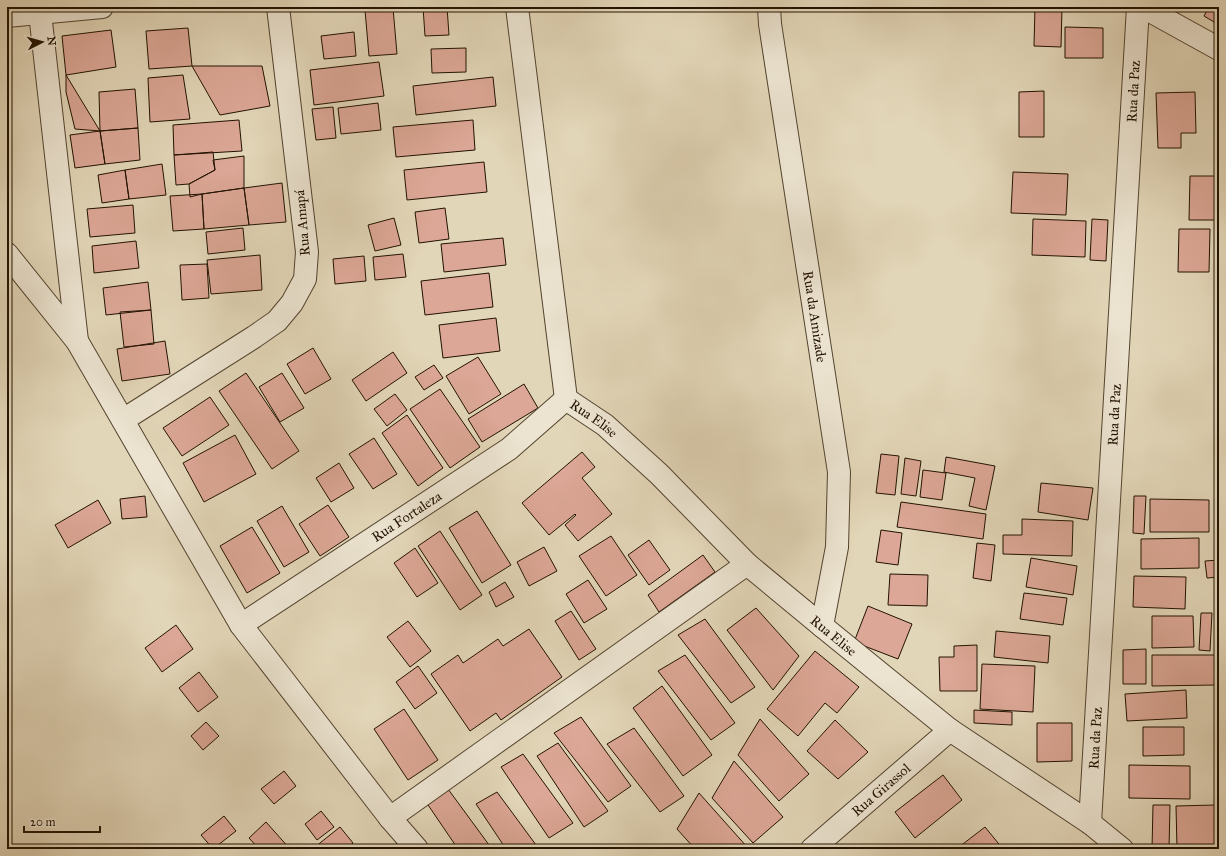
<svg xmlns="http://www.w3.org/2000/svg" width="1226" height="856" font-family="'IM FELL Great Primer',serif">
<rect width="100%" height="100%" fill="#e2d6b8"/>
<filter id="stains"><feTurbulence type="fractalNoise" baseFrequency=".005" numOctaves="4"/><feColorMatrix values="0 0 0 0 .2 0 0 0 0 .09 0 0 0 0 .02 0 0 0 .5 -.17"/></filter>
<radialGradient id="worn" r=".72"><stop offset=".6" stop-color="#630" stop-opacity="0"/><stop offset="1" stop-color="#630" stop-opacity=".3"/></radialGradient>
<path fill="#dca796" stroke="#221200" d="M423 7H447L449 35 425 36Z
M1035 7H1062L1061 47 1034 46Z
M1209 7H1219V25L1204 16Z
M393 8 397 54 369 56 365 10Z
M1065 27 1103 28V58H1065Z
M188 28 192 66 149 69 146 31Z
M111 30 116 67 66 75 62 36Z
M354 32 356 56 324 59 321 36Z
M466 48V72L432 73 431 49Z
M379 62 384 96 314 105 310 70Z
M192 66H262L270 106 220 115Z
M66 75 100 131 75 129 66 92Z
M183 75 190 119 150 122 148 78Z
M493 77 496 106 416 115 413 86Z
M135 89 138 128 100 131 99 92Z
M1044 91V137H1019V92Z
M1195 92 1196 133H1181V148H1158L1156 93Z
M378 103 381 130 341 134 338 108Z
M333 107 336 138 316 140 312 109Z
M239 120 242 151 174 155 173 125Z
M473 120 475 150 396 157 393 127Z
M138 128 140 160 105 164 100 131Z
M100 131 105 164 75 168 70 135Z
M213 152 215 170 189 184 176 185 174 155Z
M244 156V188L202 194 190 197 189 184 215 170 213 160Z
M484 162 487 192 407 200 404 170Z
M162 164 166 195 129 199 125 170Z
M125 170 129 199 102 203 98 175Z
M1013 172 1068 174 1066 215 1011 213Z
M1190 176H1219V220H1189Z
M282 183 286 222 249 225 244 188Z
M244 188 249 225 204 229 202 194Z
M202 194 204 229 173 231 170 196Z
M133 205 135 233 90 237 87 209Z
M445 208 449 239 419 243 415 212Z
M394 218 401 245 375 251 368 225Z
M1033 219 1086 221 1085 257 1032 255Z
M1092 219 1108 220 1106 261 1090 260Z
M243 228 245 250 208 254 206 232Z
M1179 229H1210L1209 272H1178Z
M1216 230H1219V274H1216Z
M503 238 506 265 444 272 441 244Z
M136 241 139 268 94 273 92 246Z
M403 254 406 277 375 280 373 257Z
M260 255 262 290 211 294 207 260Z
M364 256 366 281 335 284 333 259Z
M207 264 209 298 182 300 180 265Z
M489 273 493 307 425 315 421 281Z
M148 282 151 310 106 315 103 288Z
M151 310 154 344 124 347 120 312Z
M496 318 500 351 443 358 439 325Z
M165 341 170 374 122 381 117 349Z
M313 348 331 379 305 394 287 364Z
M393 352 407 373 366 401 352 380Z
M478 357 501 394 469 414 446 376Z
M434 365 443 378 424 390 415 377Z
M246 373 299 451 272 469 219 391Z
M282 373 304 408 280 422 259 387Z
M524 384 538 408 482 442 468 419Z
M440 389 480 447 450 468 410 409Z
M395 394 407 410 387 426 374 409Z
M210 397 229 425 182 456 163 428Z
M407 415 443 468 418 486 382 433Z
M235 435 256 474 204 502 183 463Z
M374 438 397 474 373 489 349 454Z
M582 452 595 467 582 478 612 514 578 541 565 525 576 515 575 514 549 535 522 503Z
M881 454 899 456 895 495 876 493Z
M946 457 995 466 986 510 969 506 975 478 944 472Z
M905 458 921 461 916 496 901 494Z
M339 463 354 488 331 502 316 478Z
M923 470 946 473 942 500 920 497Z
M1041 483 1093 488 1088 520 1038 512Z
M145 496 147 517 122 519 120 499Z
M1134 496H1146L1144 534 1133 533Z
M1150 499 1209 500V532H1150Z
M98 500 111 523 68 548 55 525Z
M901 502 986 514 983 539 897 527Z
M328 505 349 537 320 556 299 524Z
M282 506 309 552 284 567 257 521Z
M477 511 511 565 482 583 449 528Z
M1022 519 1073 521 1072 556 1003 554V535H1022Z
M252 527 280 573 247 593 220 546Z
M881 530 902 533 898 565 876 562Z
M440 531 482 595 460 610 418 546Z
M611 536 637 575 606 596 579 556Z
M1199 538V568L1141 569V539Z
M649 540 670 570 649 585 628 555Z
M977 543 995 545 991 581 973 578Z
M544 547 557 571 529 586 517 562Z
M415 548 438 583 417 597 394 563Z
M703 555 715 572 659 612 648 595Z
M1031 558 1077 566 1073 595 1026 587Z
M1219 560V577L1207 578 1205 561Z
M890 574 928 575 927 606 888 605Z
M1134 576 1186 577 1185 609 1133 607Z
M588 580 607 609 584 623 566 594Z
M505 582 514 597 496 607 489 592Z
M1024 593 1067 598 1063 625 1020 619Z
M868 606 912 624 898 659 854 642Z
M756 608 799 656 773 690 727 630Z
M571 611 596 649 579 660 555 621Z
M1201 613H1212L1210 651 1199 650Z
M1152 616H1193L1194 647 1152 648Z
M705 619 755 687 731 703 678 635Z
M408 621 431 651 410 667 387 637Z
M176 625 193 649 162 672 145 648Z
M529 629 562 677 501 720 496 713 470 731 431 674 458 655 463 663 498 639 503 646Z
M996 631 1050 636 1048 663 994 657Z
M977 645V691H940L939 657H954V646Z
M1146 649V684H1123V650Z
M815 651 859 687 837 713 825 703 798 736 767 709Z
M685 655 735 723 711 740 658 671Z
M1152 655H1216V685L1152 686Z
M982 664 1035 666 1033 712 980 709Z
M418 666 437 693 415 709 396 682Z
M199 672 218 697 198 712 179 688Z
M662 686 712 755 683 776 633 708Z
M1186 690 1187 718 1127 721 1125 694Z
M404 709 438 760 408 780 374 729Z
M974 710 1012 712V725L974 723Z
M581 717 631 786 608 802 554 733Z
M760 719 809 774 779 801 738 755Z
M835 720 868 752 838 779 807 751Z
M206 722 219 736 203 750 191 736Z
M1037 723H1072V761L1037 762Z
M1143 727H1184V755L1143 756Z
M634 728 684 796 660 812 607 744Z
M558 743 608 811 584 827 537 756Z
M523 754 573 823 549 838 501 767Z
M734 761 783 817 753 843 712 798Z
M1129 765 1190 766V799L1129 798Z
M284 771 296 786 274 804 261 789Z
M943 775 962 800 915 838 895 812Z
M448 789 492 849H458L426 802Z
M497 792 539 849H506L476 804Z
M699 793 748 848 746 849H695L677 829Z
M1153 805H1170L1169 849H1152Z
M1215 805 1216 849H1177L1176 806Z
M321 811 334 827 317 840 305 824Z
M224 816 236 831 213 849 201 835Z
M266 822 290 849H259L249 838Z
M340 827 353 843 345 849H316L315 847Z
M985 827 1003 849H961L959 847Z"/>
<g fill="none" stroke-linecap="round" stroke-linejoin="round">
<defs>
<g id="minor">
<path d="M517 7 566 399"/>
<path id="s1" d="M769 7 770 24 839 472 837 547 822 626"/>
<path d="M1143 7 1219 49"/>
<path d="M40 13 77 341"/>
<path d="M7 16 102 7"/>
<path d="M7 254 77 341 241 625 390 818 417 849"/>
<path id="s2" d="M566 399 605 425 659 474 747 564 822 626 950 730 1090 823 1122 849"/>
<path d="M123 420 254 337 277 321 292 303 305 279 307 252 278 7"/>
<path id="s3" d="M241 625 509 449 566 399"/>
<path d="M390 818 747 564"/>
<path id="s4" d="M1090 823 1138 7"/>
<path id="s5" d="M812 849 950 730"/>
</g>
</defs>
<use href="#minor" stroke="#52432e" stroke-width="24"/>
<use href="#minor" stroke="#ece4d1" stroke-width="22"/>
</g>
<g text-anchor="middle" stroke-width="4" stroke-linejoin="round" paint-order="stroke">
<g font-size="14" fill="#221200" stroke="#ece4d1">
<text dy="5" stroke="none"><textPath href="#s4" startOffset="733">Rua da Paz</textPath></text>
<text transform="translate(302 223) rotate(-95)" y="5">Rua Amapá</text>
<text dy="5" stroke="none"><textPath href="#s1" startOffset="313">Rua da Amizade</textPath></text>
<text dy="5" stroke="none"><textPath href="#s4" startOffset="409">Rua da Paz</textPath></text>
<text dy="5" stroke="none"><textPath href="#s2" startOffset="34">Rua Elise</textPath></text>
<text dy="5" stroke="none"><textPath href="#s3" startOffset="198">Rua Fortaleza</textPath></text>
<text dy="5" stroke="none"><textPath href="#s2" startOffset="358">Rua Elise</textPath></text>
<text dy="5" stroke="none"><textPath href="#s4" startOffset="85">Rua da Paz</textPath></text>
<text dy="5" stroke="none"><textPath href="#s5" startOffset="91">Rua Girassol</textPath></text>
</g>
</g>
<rect width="1226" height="856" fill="none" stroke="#e2d6b8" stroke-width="24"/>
<rect x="8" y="8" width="1210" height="840" fill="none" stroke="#221200" stroke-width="2"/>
<rect x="12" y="12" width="1202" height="832" fill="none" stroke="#221200"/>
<g transform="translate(42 42) rotate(84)" stroke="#ece4d1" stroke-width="3" paint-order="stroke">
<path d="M0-3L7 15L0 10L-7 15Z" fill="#221200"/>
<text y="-6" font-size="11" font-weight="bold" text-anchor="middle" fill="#221200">N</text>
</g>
<path d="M24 826v6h76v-6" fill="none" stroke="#221200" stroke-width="2"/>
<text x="30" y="826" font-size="12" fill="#221200" stroke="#ece4d1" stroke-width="3" paint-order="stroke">20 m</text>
<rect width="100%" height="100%" filter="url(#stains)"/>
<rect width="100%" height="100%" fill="url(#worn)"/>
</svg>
